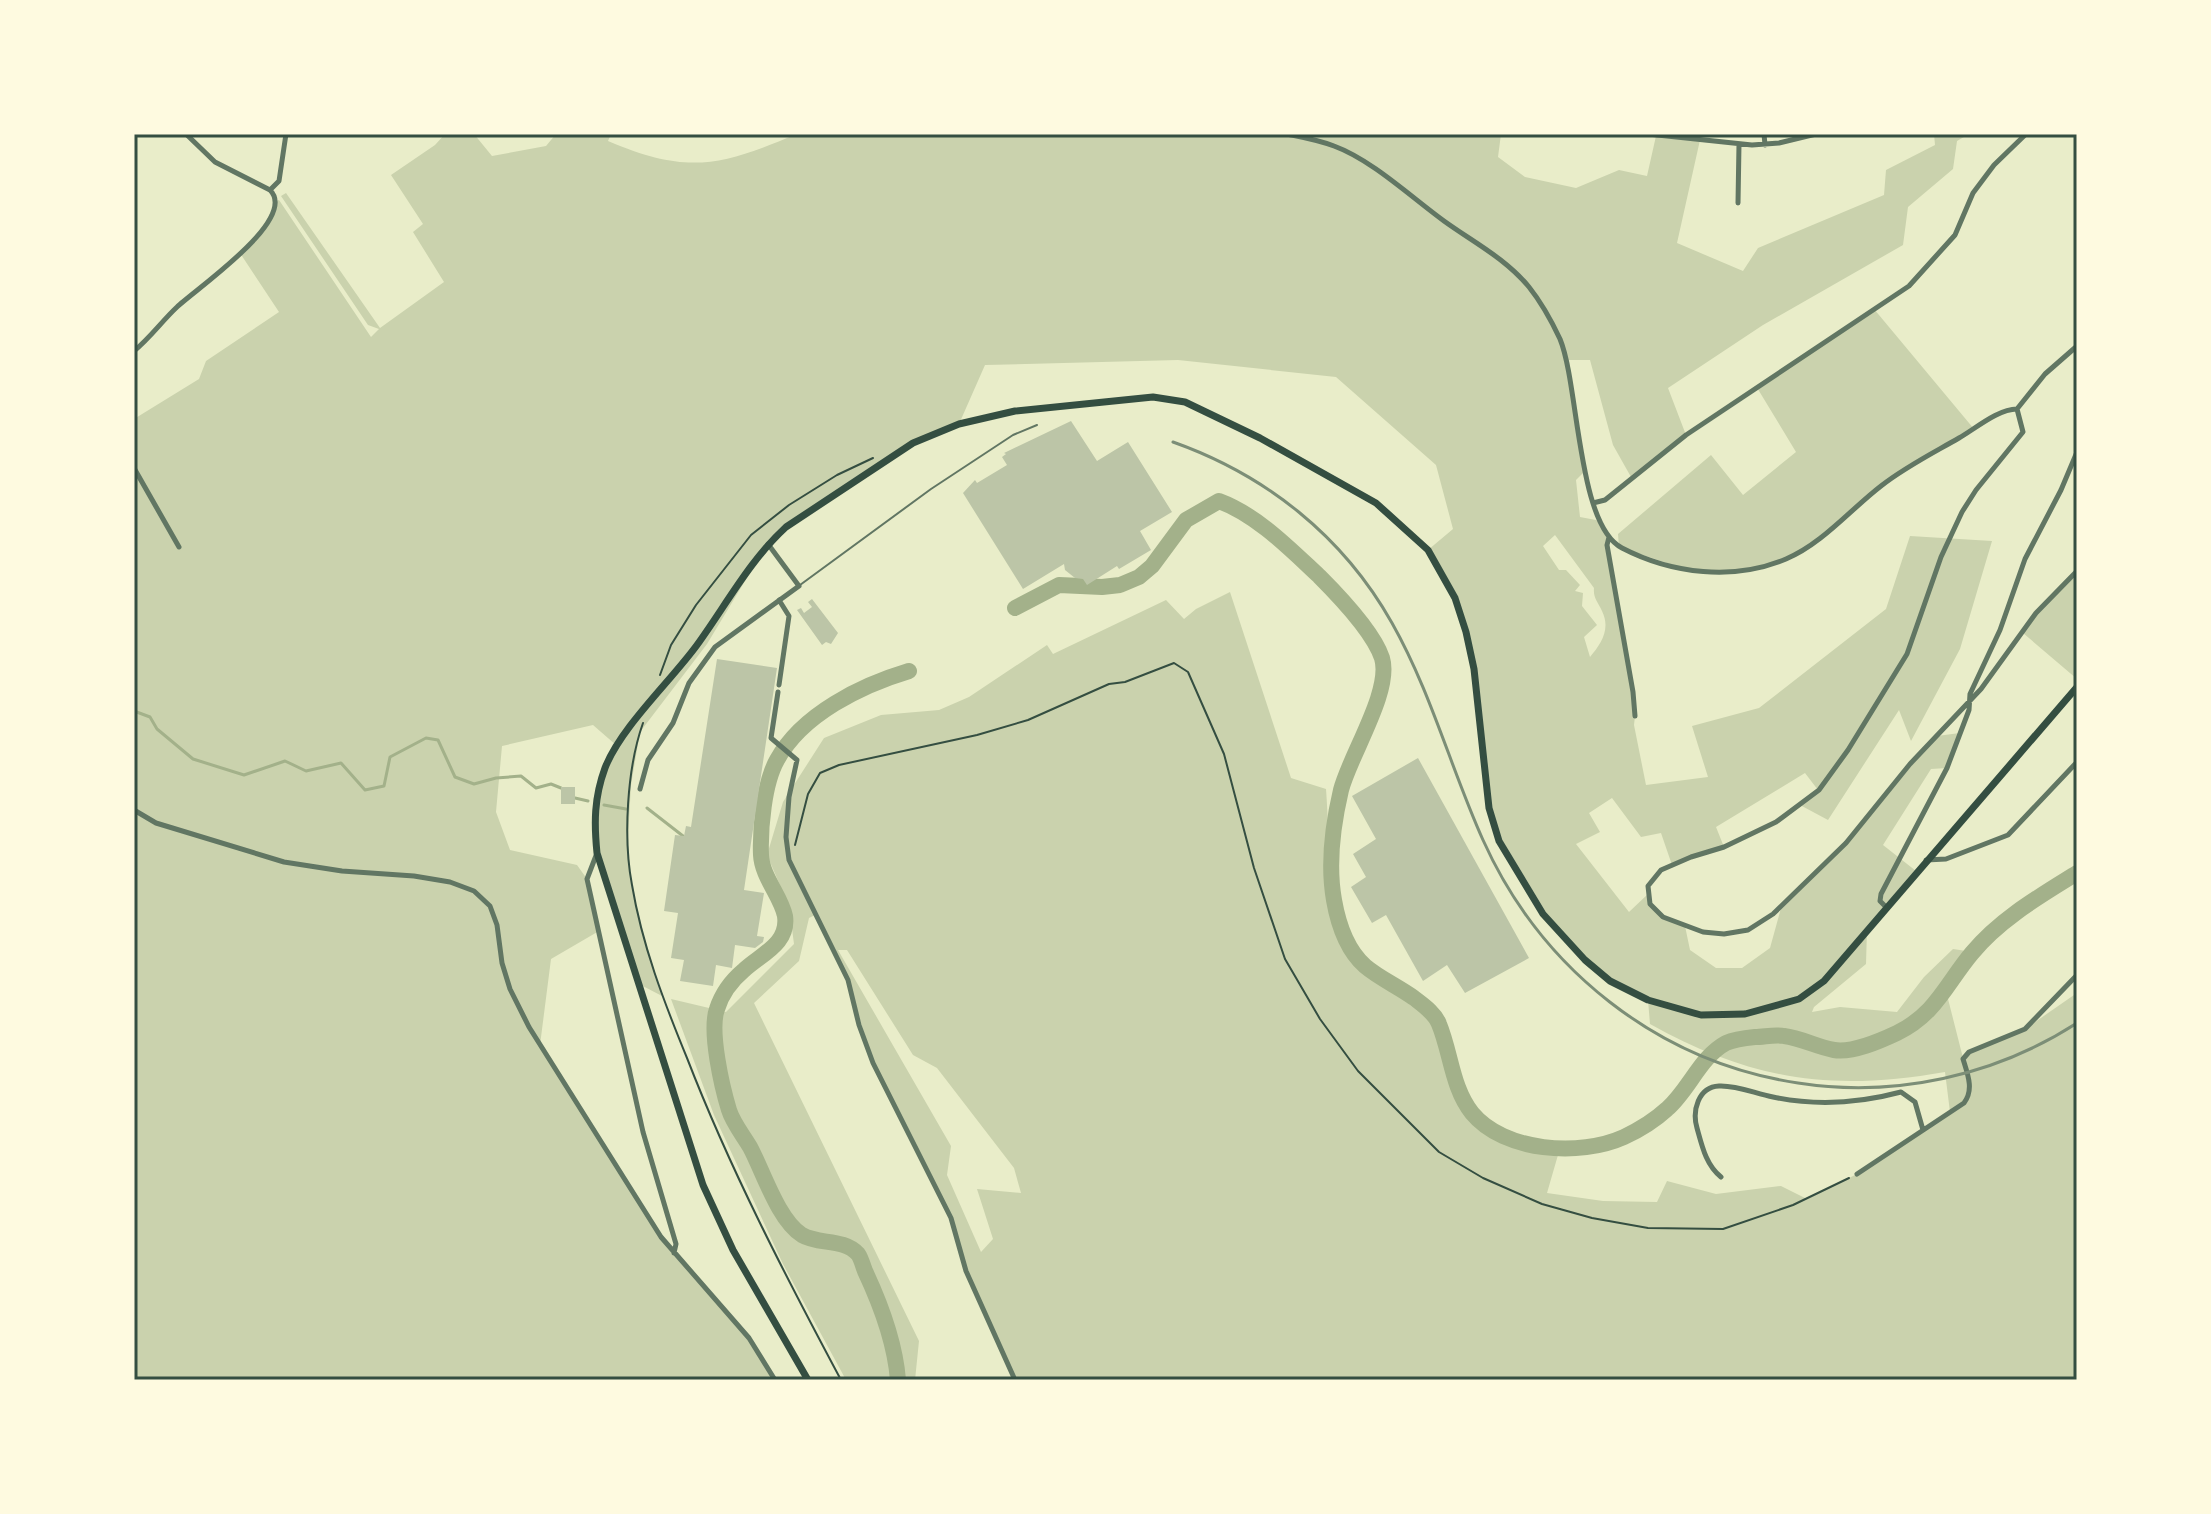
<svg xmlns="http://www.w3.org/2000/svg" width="2211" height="1514" font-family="Raleway,sans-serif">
<rect width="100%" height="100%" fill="#e9edc9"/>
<path fill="#cad2ad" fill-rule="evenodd" d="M445 134H474L492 156 546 146 556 134H611L608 141C688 175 720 166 797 134H1501L1498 157 1525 177 1576 188 1619 170 1647 176 1656 136 1700 140 1677 243 1743 271 1758 248 1884 195 1886 170 1935 145 1934 134H1969L1957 141 1953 169 1908 207 1903 245 1763 325 1668 388 1686 435 1631 477 1613 445 1590 360H1569L1584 472 1576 480 1580 517 1601 521 1609 537 1607 545 1635 716 1634 725 1646 785 1708 777 1692 726 1759 708 1886 609 1910 536 1992 541 1960 649 1911 741 1899 710 1828 820 1800 805 1818 790 1805 773 1716 827 1724 847 1672 865 1661 833 1641 837 1612 798 1589 813 1600 832 1576 844 1629 912 1648 894C1653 913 1668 919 1685 926L1690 950 1716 968H1742L1770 948 1781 908 1846 843 1937 736 1960 733 1947 768 1931 769 1883 845 1916 871 1867 929 1866 964 1814 1007 1812 1012 1840 1007 1897 1012 1924 977 1953 949 1973 952 1946 991 1963 1058 1969 1052 2025 1029 2074 995 2077 1000V1380H1015L966 1271 951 1218 873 1063 848 980 815 915 809 918 799 961 754 1003 919 1341 915 1380H846L783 1264 714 1115 671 999 726 1012 794 944 789 906 767 855 783 802 824 738 881 715 939 710 969 697 1047 645 1053 654 1166 600 1184 619 1196 609 1230 592 1291 778 1326 789C1330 840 1327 926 1363 964 1383 984 1417 993 1436 1017 1446 1029 1450 1054 1453 1069 1467 1130 1504 1139 1560 1148L1547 1193 1603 1201 1657 1202 1667 1181 1716 1194 1781 1186 1807 1199 1857 1174 1950 1112 1945 1072C1831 1092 1751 1080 1650 1024L1648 1000 1610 981 1561 937 1493 825 1474 670 1455 598 1428 550 1453 529 1436 465 1336 377 1178 360 985 365 959 424 912 443 768 543 707 644 640 732 631 785 628 837 631 883 644 936 662 996 639 984 597 853 595 800 616 745 593 725 502 746 496 812 510 850 577 865 587 879 599 931 551 959 540 1045 661 1237 749 1338 775 1380H134V419L199 379 206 361 279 312 240 253 261 233 276 201 279 200 371 337 379 329 368 325 281 196 286 193 380 328 444 282 413 232 423 224 391 175 435 145ZM1555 535 1594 588C1593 598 1598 602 1602 611 1611 629 1601 644 1590 657L1584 637 1597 625 1582 606 1583 593 1575 591 1580 585 1566 570H1559L1543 546ZM838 950H847L913 1055 937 1068 1014 1168 1021 1193 977 1189 993 1239 981 1252 947 1175 951 1146Z
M1874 309 1974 429 1899 474 1816 540 1787 559 1732 573 1679 567 1619 547 1618 534 1711 455 1743 495 1796 452 1756 386Z
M2077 571V679L2023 633 2036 613Z"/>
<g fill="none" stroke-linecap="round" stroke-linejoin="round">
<path stroke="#a3b18a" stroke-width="3" d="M134 711 150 717 157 729 193 759 244 775 285 761 306 771 341 763 365 790 384 786 390 757 426 738 438 740 455 777 474 784 496 778 521 776 536 788 551 784 561 788
M575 798 588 801
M604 805 626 809
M647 808 683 836"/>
<path stroke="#a3b18a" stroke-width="16" d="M1015 608 1059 585 1102 587 1120 585 1139 577 1152 566 1186 520 1219 501C1257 515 1290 549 1319 576 1338 595 1373 631 1382 658 1392 691 1350 755 1341 790 1333 824 1328 866 1334 900 1338 923 1347 950 1365 966 1379 978 1399 987 1414 998 1423 1005 1435 1013 1439 1024 1451 1053 1452 1088 1472 1113 1504 1152 1580 1157 1624 1137 1639 1130 1655 1120 1667 1109 1689 1090 1700 1057 1726 1043 1735 1039 1745 1038 1755 1037 1764 1037 1775 1034 1784 1036 1801 1038 1817 1047 1834 1050 1853 1053 1880 1041 1897 1033 1936 1014 1946 984 1972 953 2000 919 2040 896 2077 873
M898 1380C895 1342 881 1305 865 1271 863 1266 861 1258 858 1254 843 1238 819 1245 802 1235 778 1220 763 1171 750 1147 743 1135 733 1123 729 1110 722 1087 709 1031 717 1009 722 993 731 981 744 970 761 954 789 944 785 916 781 896 762 877 761 855 760 828 764 783 777 760 802 714 862 685 909 671"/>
</g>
<path fill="#bcc5a7" d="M1071 421 1097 461 1128 442 1172 512 1140 531 1151 550 1119 569 1117 566 1087 585 1083 579 1075 578 1065 570 1064 564 1023 589 963 493 975 480 977 483 1007 465 1002 457 1006 454 1004 453Z
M812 599 838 633 831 644 826 642 822 645 797 610 801 608 804 613 812 607 808 602Z
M717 659 777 668 744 890 764 893 757 936 764 937 763 942 755 948 735 945 732 968 716 965 713 986 680 981 684 960 671 958 678 913 664 911 675 835 684 836 686 826 691 827Z
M1418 758 1529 958 1465 993 1447 965 1423 981 1386 915 1372 923 1351 887 1366 877 1353 854 1376 839 1352 796Z
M561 787H575V804H561Z"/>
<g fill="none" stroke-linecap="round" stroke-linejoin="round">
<path stroke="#344e41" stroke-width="2" d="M660 675 671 645 696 605 751 535 789 505 837 475 873 458
M643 723C627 768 623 838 632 885 642 945 664 1002 687 1058 730 1169 785 1275 841 1380
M795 845 808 794 820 773 839 765 977 735 1028 720 1109 684 1125 682 1174 663 1188 672 1224 754 1254 868 1285 959 1320 1019 1358 1071 1439 1152 1483 1178 1542 1204 1592 1218 1648 1228 1723 1229 1793 1205 1849 1178"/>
<path stroke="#617663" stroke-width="2" d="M800 585 931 489 1013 435 1037 425"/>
<path stroke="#617663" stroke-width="5" d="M186 134 215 162 270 190
M1287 134C1302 137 1319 140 1334 146 1372 160 1411 197 1444 221 1473 242 1505 258 1529 287 1541 302 1552 322 1560 339 1579 385 1577 525 1622 548 1672 574 1734 581 1786 559 1822 544 1851 509 1881 486 1905 467 1933 453 1959 438 1975 429 1998 409 2017 409
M1648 134 1752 145 1779 143 1816 134
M1764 134 1765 145
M1738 203 1739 144
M134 351C150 338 162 321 177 307 197 288 299 219 270 190L279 181 286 134
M2017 409 2023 432 1976 490 1962 512 1941 557 1907 654 1848 750 1819 790 1776 822 1724 847 1691 857 1661 870 1648 886 1650 904 1663 917 1703 932 1724 934 1748 930 1773 914 1846 843 1910 764 1981 689 2036 613 2077 571
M2017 409 2045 374 2077 346
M134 468 179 547
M1593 503 1605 500 1686 435 1909 286 1955 235 1973 193 1994 165 2026 134
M1609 537 1607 545 1633 692 1635 716
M779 685 789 616 779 600
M778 692 771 738 797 760 789 797 786 837 789 860 848 980 859 1025 873 1063 951 1218 966 1271 1015 1380
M640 789 648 760 673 723 689 683 715 647 799 586 768 544
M134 810 156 823 284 862 342 871 414 876 450 882 474 891 490 906 497 925 502 963 510 989 529 1027 661 1237 749 1338 775 1380
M597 853 587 879 643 1132 676 1244 674 1253
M1926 860 1946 859 2008 835 2077 762
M1886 907 1880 901 1881 894 1947 768 1969 710 1970 694 2000 630 2025 559 2061 490 2077 452
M1857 1174 1964 1103C1974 1090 1968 1075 1963 1059L1969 1052 2025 1029 2077 975
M1721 1177C1706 1165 1702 1146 1697 1128 1692 1111 1698 1087 1719 1086 1737 1085 1756 1094 1773 1097 1816 1106 1860 1103 1901 1092L1915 1102 1923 1130"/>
<path stroke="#344e41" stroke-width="7" d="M808 1380 733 1250 703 1185 597 853C594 823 594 798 605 768 621 727 670 682 697 645 726 605 750 560 786 527L913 443 959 424 1015 411 1153 397 1185 402 1260 438 1376 503 1428 550 1455 598 1466 632 1474 669 1489 808 1499 841 1543 914 1585 960 1610 981 1648 1000 1701 1015 1745 1014 1799 999 1824 981 2077 687"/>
<path stroke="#7c8e77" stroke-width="3" d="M1173 442C1266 475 1343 536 1392 623 1431 692 1451 769 1483 840 1541 969 1658 1062 1798 1083 1895 1098 1995 1076 2077 1023"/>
</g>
<rect width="2211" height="1514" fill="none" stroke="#fefae0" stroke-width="272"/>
<rect x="136" y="136" width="1939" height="1242" fill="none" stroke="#344e41" stroke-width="3"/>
</svg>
